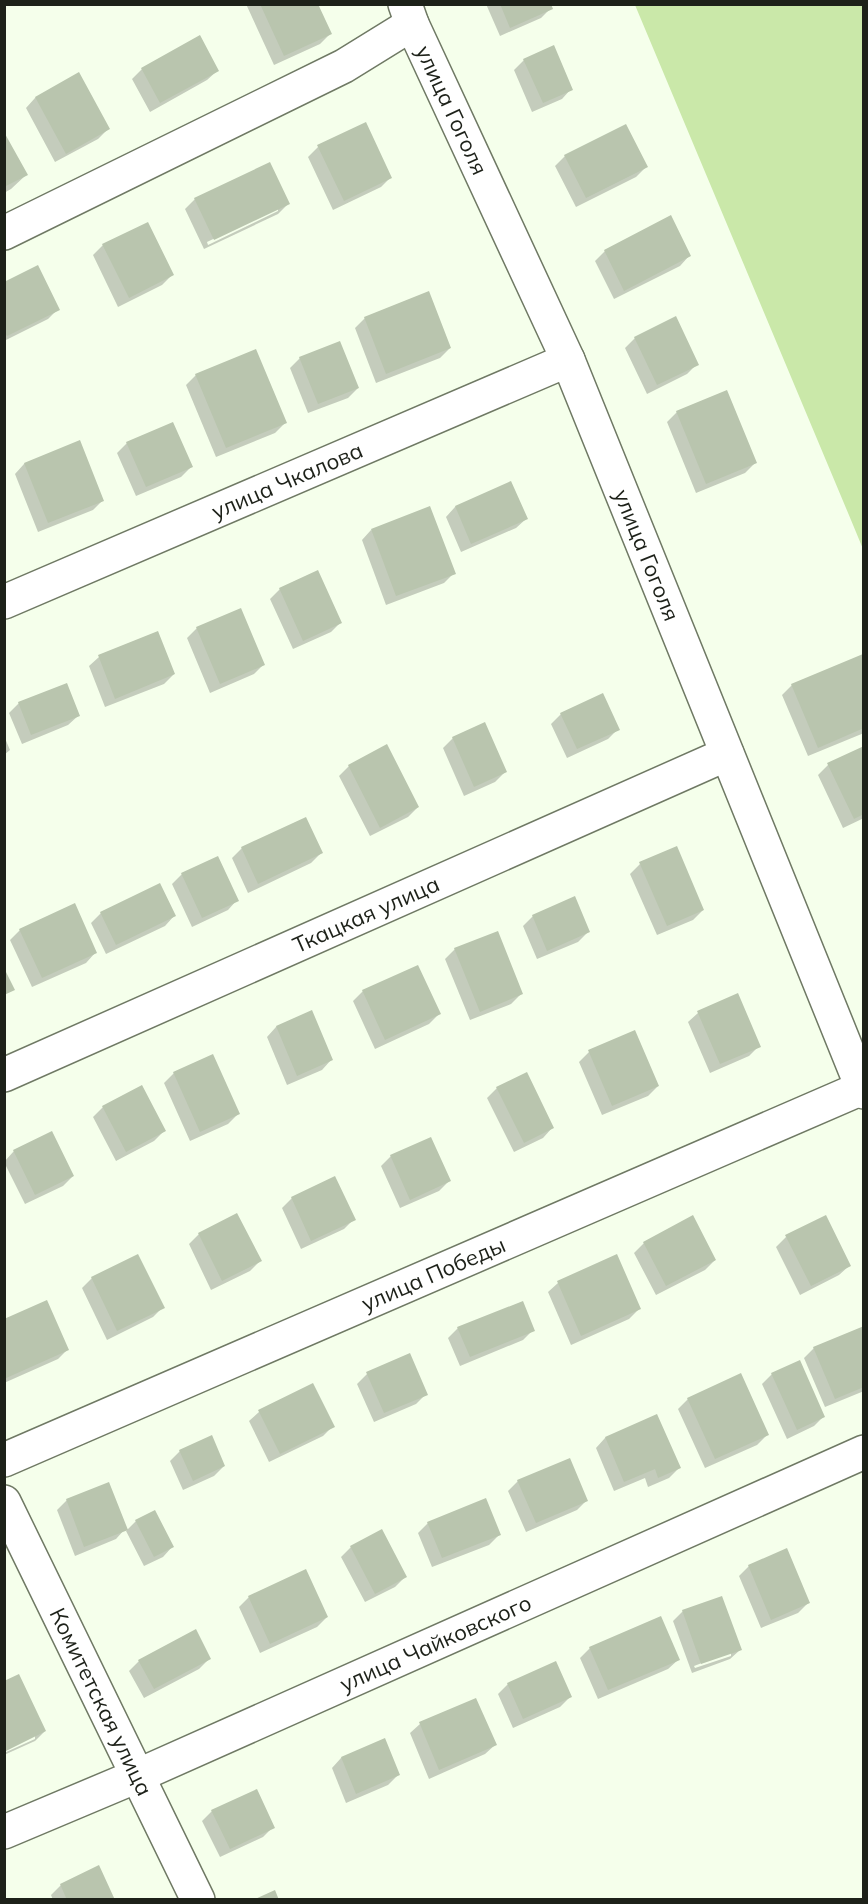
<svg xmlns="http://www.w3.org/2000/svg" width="868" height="1904" font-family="Mulish,sans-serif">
<rect width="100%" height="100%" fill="#f5ffeb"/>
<path fill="#cae8a9" d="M635 5H863V549L851 520Z"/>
<path fill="#0003" fill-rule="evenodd" d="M246 4H316L330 34 320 44 274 65Z
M486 4H549L551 8 541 18 500 36Z
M553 47 571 89 562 99 532 112 514 70 524 60Z
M142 69 217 71 207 80 150 112 132 79Z
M79 74 108 129 98 139 55 162 26 108 35 98Z
M4 135 26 175 11 189 4 193Z
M318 147 391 177 381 187 333 210 308 157Z
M565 156 646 167 636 177 576 207 555 166Z
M195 199 288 204 278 214 204 249 185 209ZM278 208V211L208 245 207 242Z
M670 218 689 256 680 266 614 299 595 261 605 251Z
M103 245 172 275 162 285 118 307 93 255Z
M4 284 58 309 48 319 4 341Z
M365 318 450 348 440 358 376 383 355 328Z
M635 338 697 364 687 374 647 394 625 348Z
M300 358 358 388 348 398 308 413 290 368Z
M196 375 285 423 275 433 216 457 186 385Z
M677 412 755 463 745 473 696 493 667 422Z
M79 442 103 500 93 510 38 532 15 474 24 464Z
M127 443 191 467 181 477 136 496 117 453Z
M511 483 526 519 516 528 461 552 446 517 455 507Z
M371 530 454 573 444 583 386 605 362 540Z
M280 589 340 623 331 632 293 649 270 599Z
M197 628 263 665 254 674 210 693 187 638Z
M157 633 174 674 164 684 105 707 89 666 99 657Z
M862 656 864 733 808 756 782 695 792 685Z
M19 703 78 716 68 725 22 744 9 713Z
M561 714 618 729 608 739 567 758 551 724Z
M4 736 10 750 4 755Z
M453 738 505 772 495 782 464 796 443 748Z
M864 748V818L843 828 818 775 828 765Z
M349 766 418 807 408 817 370 836 339 776Z
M242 848 321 853 311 863 248 893 232 858Z
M640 864 703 910 693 920 657 935 630 874Z
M182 874 237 900 228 910 192 927 172 884Z
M101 913 174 916 165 926 106 954 91 923Z
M533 916 588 932 578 942 537 959 523 926Z
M20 930 95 953 86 963 32 987 10 940Z
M455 949 521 994 511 1004 470 1020 445 959Z
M363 991 439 1014 429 1024 375 1049 353 1001Z
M737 995 759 1046 749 1056 710 1073 688 1022 698 1013Z
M311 1012 331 1060 322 1070 287 1085 267 1037 276 1027Z
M589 1052 658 1086 648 1096 602 1115 579 1062Z
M174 1073 238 1114 228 1124 190 1141 164 1083Z
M497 1088 552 1128 543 1138 514 1152 487 1098Z
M103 1107 164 1131 154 1141 116 1161 93 1117Z
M14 1151 73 1176 63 1186 25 1204 4 1162Z
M391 1156 449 1181 439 1191 400 1208 381 1166Z
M292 1198 354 1219 344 1229 301 1249 282 1208Z
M237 1215 260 1261 250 1271 211 1290 189 1244 199 1234Z
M786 1237 849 1266 839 1275 800 1295 776 1247Z
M644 1243 715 1260 705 1270 656 1295 634 1253Z
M92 1278 163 1307 153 1317 107 1340 82 1288Z
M558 1283 639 1309 629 1319 571 1345 548 1292Z
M4 1321 68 1349 58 1359 4 1383Z
M864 1327V1391L825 1407 804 1358 814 1348Z
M458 1328 533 1330 523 1340 460 1366 448 1338Z
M367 1374 426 1394 416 1404 374 1422 357 1384Z
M772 1374 823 1417 814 1426 787 1439 762 1384Z
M688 1399 767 1435 757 1445 705 1468 678 1409Z
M259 1412 333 1426 323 1436 269 1462 249 1421Z
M656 1416 679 1468 669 1478 648 1487 645 1478 614 1491 596 1448 605 1438Z
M180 1451 224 1466 214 1476 183 1490 170 1461Z
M518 1481 587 1500 577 1510 526 1532 508 1491Z
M108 1484 126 1531 136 1521 172 1547 163 1557 144 1566 125 1529 116 1539 75 1556 57 1510 67 1500Z
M428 1523 499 1535 489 1545 432 1567 418 1533Z
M351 1547 405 1577 395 1587 365 1602 341 1557Z
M749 1566 808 1603 798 1613 761 1628 739 1576Z
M249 1597 327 1617 317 1627 260 1653 239 1607Z
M683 1611 740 1650 730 1659 692 1673 673 1621ZM731 1652V1656L695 1668 694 1666Z
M590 1648 678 1660 668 1669 598 1699 580 1658Z
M209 1659 199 1669 144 1698 129 1671 139 1661Z
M508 1684 570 1697 560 1707 513 1728 498 1694Z
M420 1724 495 1745 485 1754 429 1779 410 1733Z
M45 1731 35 1741 4 1755V1753L35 1739V1735Z
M384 1740 398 1775 388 1785 346 1803 332 1768 341 1758Z
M212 1811 273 1827 263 1837 220 1857 202 1821Z
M61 1885 114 1900H53L51 1895Z"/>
<path fill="#b9c5ae" d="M260 4H318L332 34 284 56Z
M500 4H551L553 9 510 28Z
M200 35 219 71 160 103 141 68Z
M554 45 573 90 543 103 523 59Z
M79 72 110 129 66 154 35 97Z
M366 122 392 178 344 201 317 145Z
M626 124 648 167 586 198 564 155Z
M4 132 28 175 4 187Z
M270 162 290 204 214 240 194 198Z
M671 215 691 256 624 291 604 250Z
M148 222 174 275 129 298 102 244Z
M38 265 60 310 7 336 4 332V282Z
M429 291 451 348 386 374 364 317Z
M676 316 699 365 657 385 634 337Z
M340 341 359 388 318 404 299 357Z
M256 349 287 423 226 448 195 374Z
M727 390 757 463 706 484 676 411Z
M173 422 193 467 146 487 126 442Z
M80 440 104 501 48 523 24 463Z
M511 481 528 519 471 544 455 506Z
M430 506 456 574 396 596 371 529Z
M318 570 342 623 303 641 279 588Z
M241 608 265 665 220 684 196 627Z
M158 631 175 674 115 699 98 655Z
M863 654 864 728 818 748 791 684Z
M67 683 80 716 31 735 18 702Z
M603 693 620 730 577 749 560 713Z
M485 722 507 772 474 787 452 737Z
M387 744 419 807 380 828 348 765Z
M864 746V814L854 819 827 763Z
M306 817 323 853 258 884 241 847Z
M677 846 704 910 667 926 639 862Z
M218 856 239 901 202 918 181 873Z
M160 883 176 916 116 945 100 912Z
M575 896 590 932 547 951 532 915Z
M75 903 97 953 42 978 19 929Z
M498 931 523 994 480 1012 454 948Z
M418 965 441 1014 385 1040 362 990Z
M4 968 15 990 4 995Z
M738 993 761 1047 720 1064 697 1011Z
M312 1010 333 1060 297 1076 276 1026Z
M635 1030 659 1086 612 1106 588 1050Z
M213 1054 240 1114 200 1132 173 1072Z
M527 1072 554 1128 524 1143 496 1087Z
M142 1085 166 1131 126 1152 102 1106Z
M52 1131 74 1176 35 1195 13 1150Z
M431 1137 451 1181 410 1200 390 1155Z
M335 1176 356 1220 311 1241 291 1197Z
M237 1213 262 1261 222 1281 198 1233Z
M693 1215 716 1260 666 1286 643 1242Z
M826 1215 851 1266 811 1286 785 1235Z
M138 1254 165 1308 117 1331 91 1277Z
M617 1254 641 1309 581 1336 557 1281Z
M47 1300 69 1350 4 1379V1319Z
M523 1301 535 1331 470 1357 457 1327Z
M864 1326V1387L835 1399 813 1347Z
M410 1353 428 1395 384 1413 366 1372Z
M800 1360 825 1417 797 1430 771 1373Z
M741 1373 769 1435 715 1459 687 1398Z
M313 1383 335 1427 280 1454 258 1410Z
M657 1414 681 1468 658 1478 655 1469 624 1482 605 1437Z
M212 1435 225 1466 193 1481 179 1450Z
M570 1458 588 1501 536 1523 517 1480Z
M109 1482 128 1530 84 1547 66 1499Z
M486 1498 501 1535 442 1558 427 1522Z
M155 1510 174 1547 154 1557 135 1520Z
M382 1529 407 1577 375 1594 350 1546Z
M787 1548 810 1603 771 1620 748 1565Z
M306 1569 328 1617 270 1644 248 1596Z
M722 1596 742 1650 701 1664 682 1610Z
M661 1616 680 1660 608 1690 589 1647Z
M196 1629 211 1659 154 1689 138 1660Z
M556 1661 572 1697 523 1719 507 1683Z
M19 1674 46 1731 4 1752V1681Z
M476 1698 497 1745 439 1770 419 1722Z
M385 1738 400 1775 356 1794 341 1757Z
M257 1789 275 1828 230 1849 211 1810Z
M99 1865 115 1900H67L60 1884Z
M275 1890 279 1900H253Z"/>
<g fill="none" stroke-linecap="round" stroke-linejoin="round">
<defs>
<g id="street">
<path id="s1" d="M405 4 412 24 568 360 864 1092"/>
<path d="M4 233 344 66 412 24"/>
<path id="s2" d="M4 602 568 360"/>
<path id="s3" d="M4 1075 727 754"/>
<path id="s4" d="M4 1460 862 1088"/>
<path id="s5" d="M4 1832 137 1776 864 1452"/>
</g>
<g id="secondary">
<path id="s6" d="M4 1502 198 1900"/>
</g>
</defs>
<use href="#street" stroke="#6f7964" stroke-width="36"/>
<use href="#secondary" stroke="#6f7964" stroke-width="36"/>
<use href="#street" stroke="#fff" stroke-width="33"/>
<use href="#secondary" stroke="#fff" stroke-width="33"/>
</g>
<g text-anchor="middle" stroke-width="5" stroke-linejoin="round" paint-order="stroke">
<g font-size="22" fill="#1d2119" stroke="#fff">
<text dy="8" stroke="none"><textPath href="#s1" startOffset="116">улица Гоголя</textPath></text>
<text dy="8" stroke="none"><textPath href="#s2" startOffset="308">улица Чкалова</textPath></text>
<text dy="8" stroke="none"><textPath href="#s1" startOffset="602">улица Гоголя</textPath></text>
<text dy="8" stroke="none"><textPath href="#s3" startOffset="396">Ткацкая улица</textPath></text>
<text dy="8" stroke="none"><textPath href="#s4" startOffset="468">улица Победы</textPath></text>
<text dy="8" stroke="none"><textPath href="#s5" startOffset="471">улица Чайковского</textPath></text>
<text dy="8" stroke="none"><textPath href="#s6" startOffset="222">Комитетская улица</textPath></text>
</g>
</g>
<rect width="868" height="1904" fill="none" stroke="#1d2119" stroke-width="12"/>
</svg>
